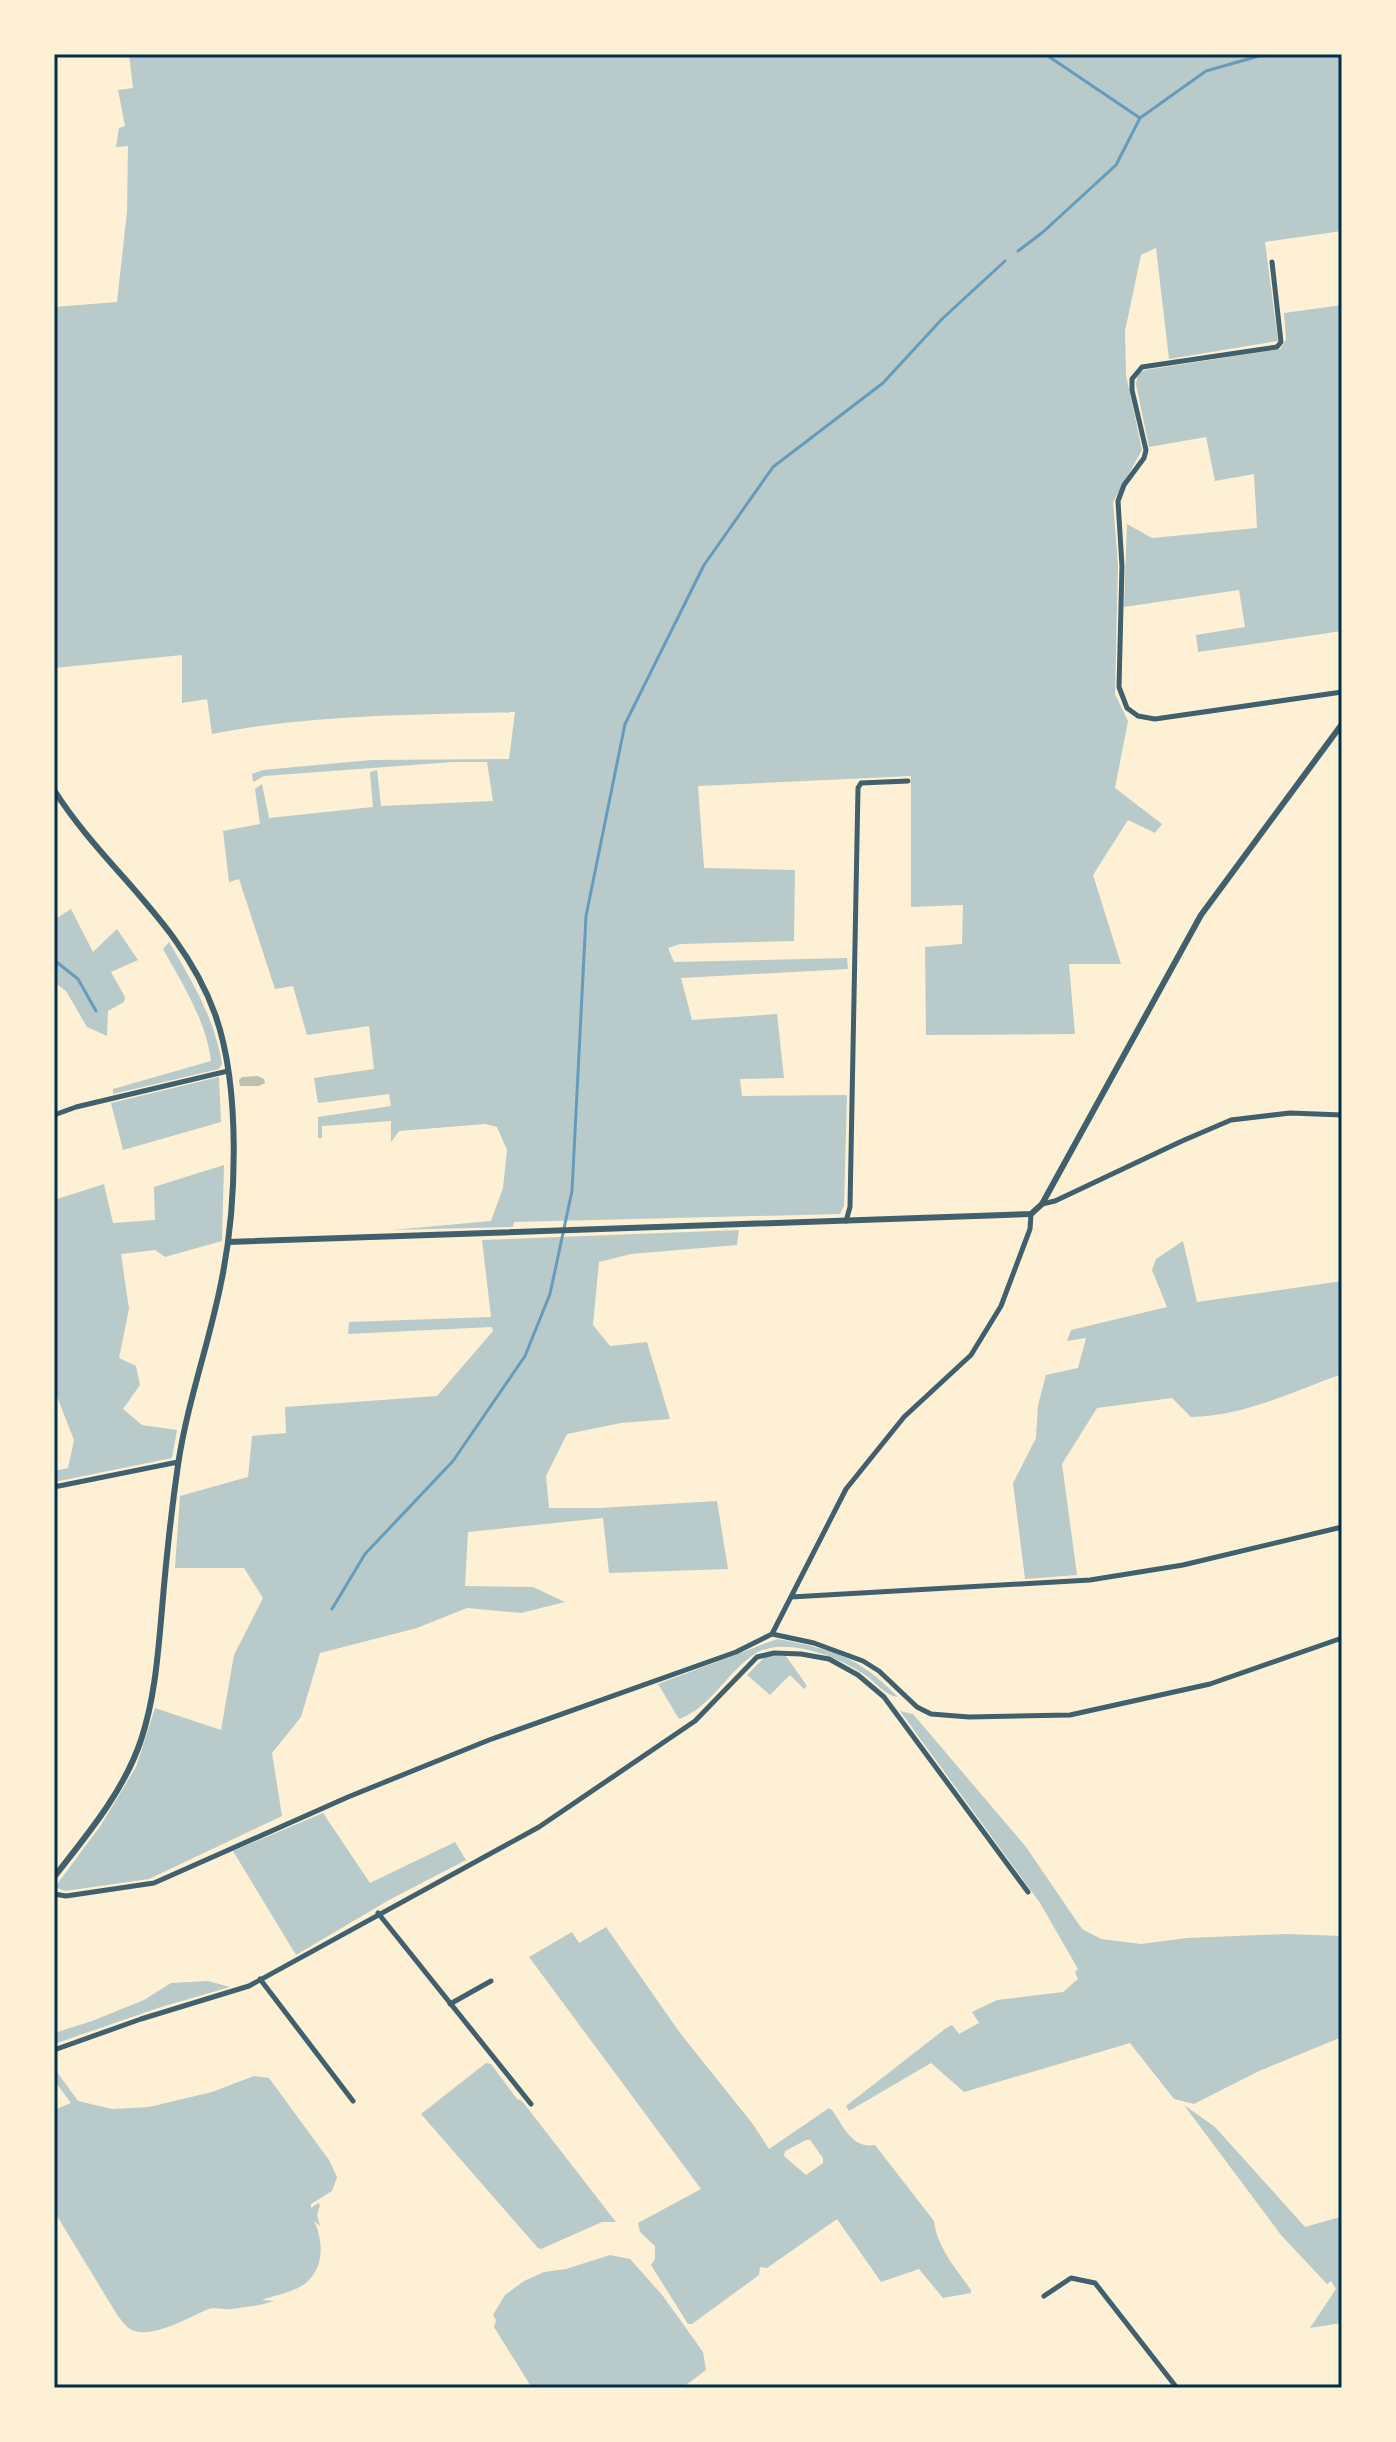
<svg xmlns="http://www.w3.org/2000/svg" width="1396" height="2442" font-family="Inter,sans-serif">
<rect width="100%" height="100%" fill="#fdf0d5"/>
<path fill="#b9caca" fill-rule="evenodd" d="M129 54H1342V231L1265 242 1278 341 1169 359 1156 248 1141 255 1125 331 1126 375 1142 450 1113 502 1118 565 1115 694 1128 721 1115 788 1162 824 1155 833 1128 820 1093 875 1121 964H1069L1075 1034 926 1035 925 947 962 944 963 905 911 907V776L698 786 704 868 795 870 794 941 680 944 668 948 674 962 847 958 848 969 681 978 692 1020 777 1014 784 1078 740 1079 742 1096 847 1095 844 1206 840 1214 514 1222 513 1227 392 1230 491 1221 503 1188 507 1150 497 1127 485 1124 399 1131 391 1142V1121L322 1126V1138H318V1117L391 1106 389 1094 318 1103 314 1078 374 1069 369 1026 307 1035 293 986 275 989 239 879 229 882 223 831 260 824 255 789 262 784 269 818 373 807 370 772 377 770 381 806 493 801 487 762H453L264 776 253 782 252 774 263 770 371 760 509 759 515 712C414 715 312 714 212 734L207 699 182 703V655L54 668V307L117 302 127 212 128 146 116 147 119 128 125 126 118 90 133 88Z
M1342 305V631L1198 652 1196 635 1245 627 1239 590 1124 607 1127 524 1152 538 1257 528 1254 474 1215 481 1206 437 1149 447 1136 384 1138 374 1145 370 1280 349 1286 340 1284 313Z
M71 909 93 952 117 929 138 960 111 972 125 997 124 1002 108 1011 107 1036 87 1027 66 991 54 982V920Z
M169 942C192 981 215 1019 222 1064L219 1069 113 1094V1089L211 1061C206 1020 183 985 163 949Z
M219 1077 221 1122 123 1150 111 1103Z
M224 1165 222 1241 165 1257 155 1250 121 1254 129 1309 119 1358 136 1366 140 1385 123 1409 142 1425 177 1430 172 1458 54 1482V1471L68 1468 74 1440 54 1389V1200L104 1184 113 1223 155 1220 154 1187Z
M739 1230 737 1245 631 1254 599 1262 593 1325 610 1346 647 1342 670 1419 621 1423 567 1434 546 1476 549 1508H599L717 1501 728 1569 609 1573 603 1518 468 1532 465 1586 533 1587 565 1602 521 1613 467 1608 417 1628 320 1653 301 1717 272 1753 282 1816 149 1879 65 1891 55 1887 101 1825 136 1767 155 1708 221 1730 234 1655 263 1598 244 1568H175L180 1496 248 1477 252 1436 286 1433 285 1407 437 1396 493 1331 492 1327 348 1334 349 1322 491 1317 482 1240Z
M1183 1241 1197 1302 1342 1281V1374C1294 1391 1242 1417 1191 1417L1172 1398 1097 1408 1062 1464 1077 1575 1025 1579 1013 1483 1036 1438 1038 1405 1046 1375 1078 1368 1086 1338 1067 1341 1071 1330 1167 1307 1152 1270 1156 1259Z
M777 1639C832 1649 858 1656 898 1697 885 1695 878 1685 868 1677 842 1658 783 1634 753 1655 726 1674 710 1708 679 1719L658 1684Z
M766 1656H786L807 1686 804 1689 790 1675 770 1695 747 1675Z
M900 1711 913 1714 1026 1847 1082 1929 1101 1939 1141 1944 1187 1938 1286 1934 1342 1936V2037L1259 2071 1194 2104 1174 2099 1130 2043 964 2092 931 2063 849 2111 846 2106 945 2029 952 2025 959 2034 979 2023 972 2012 997 2000 1063 1992 1078 1979 1075 1972 1078 1969 1040 1903Z
M323 1813 370 1883 455 1842 466 1860 389 1900 296 1955 233 1851Z
M606 1927 680 2033 752 2123 769 2149 829 2108 832 2110C844 2127 852 2149 875 2145L934 2221C937 2248 956 2268 971 2290V2293L943 2298 919 2269 881 2282 837 2219 767 2268 760 2267 759 2275 692 2324H688L651 2265 655 2259V2246L640 2232 638 2223 701 2189 529 1957 572 1932 579 1943ZM806 2140H810L823 2158V2163L806 2175 784 2156 785 2151Z
M208 1981 230 1987 161 2007 54 2044V2033L92 2021 144 2000 171 1983Z
M486 2063 491 2064 517 2099 522 2101 616 2222H602L541 2249 538 2248 421 2114Z
M54 2068 78 2101 112 2109 149 2107 212 2092 254 2076 269 2078 329 2160 337 2177 332 2191 311 2204V2208L318 2203 320 2205 317 2215 320 2226 314 2221C325 2244 324 2275 298 2288 287 2293 273 2296 262 2300L274 2301C259 2306 246 2307 231 2309 223 2310 214 2306 206 2310 188 2318 155 2337 134 2331 126 2328 121 2320 116 2313L54 2211V2110L71 2103 54 2080Z
M1184 2105 1215 2127 1305 2227 1340 2217 1342 2211V2323L1310 2328 1336 2289 1331 2281 1327 2284 1281 2235Z
M610 2255 630 2259 663 2296 703 2352 706 2370 682 2388H532L494 2327 496 2320 493 2315 505 2295 524 2281 544 2272 566 2269Z"/>
<g fill="none" stroke-linecap="round" stroke-linejoin="round">
<path stroke="#669bbc" stroke-width="3" d="M1045 54 1140 118
M1018 251 1043 232 1116 165 1140 118 1206 71 1266 54
M54 960 78 979 96 1011
M332 1609 365 1554 453 1461 525 1356 550 1294 572 1191 586 916 625 724 704 565 773 467 883 383 942 319 1005 261"/>
</g>
<path fill="#bec0b2" d="M258 1076 264 1079 265 1083 259 1086H240L239 1080 242 1077Z"/>
<g fill="none" stroke-linecap="round" stroke-linejoin="round">
<path stroke="#3f606c" stroke-width="5" d="M1272 262 1281 342 1277 347 1142 367 1132 379V390L1146 450 1144 458 1124 485 1118 501 1122 566 1119 687 1127 708 1138 716 1155 719 1342 692
M54 1115 76 1107 228 1071
M1042 1204 1055 1201 1182 1141 1231 1120 1290 1113 1342 1115
M846 1221 850 1207 858 788 861 783 908 781
M54 1487 178 1462
M791 1597 1090 1580 1183 1565 1342 1527
M772 1634 814 1643 863 1661 879 1671 917 1707 931 1714 969 1717 1070 1715 1210 1684 1342 1638
M772 1634 846 1489 904 1417 971 1355 1001 1306 1030 1229 1031 1214
M54 1894 66 1896 154 1883 348 1797 489 1740 736 1652 772 1634
M378 1913 531 2104
M260 1979 353 2101
M450 2004 491 1981
M54 2050 141 2019 249 1986 539 1827 695 1721 757 1657 774 1653 801 1654 829 1659 858 1675 884 1697 1028 1892
M1044 2296 1071 2278 1095 2283 1177 2388"/>
<path stroke="#3f606c" stroke-width="6" d="M54 790C104 869 182 922 215 1014 241 1087 237 1207 221 1283 209 1344 187 1403 178 1465 171 1513 166 1561 162 1609 158 1653 155 1698 141 1740 124 1791 87 1835 54 1877
M228 1242 1031 1214 1042 1204 1201 915 1342 724"/>
</g>
<rect width="1396" height="2442" fill="none" stroke="#fdf0d5" stroke-width="112"/>
<rect x="56" y="56" width="1284" height="2330" fill="none" stroke="#003049" stroke-width="3"/>
</svg>
